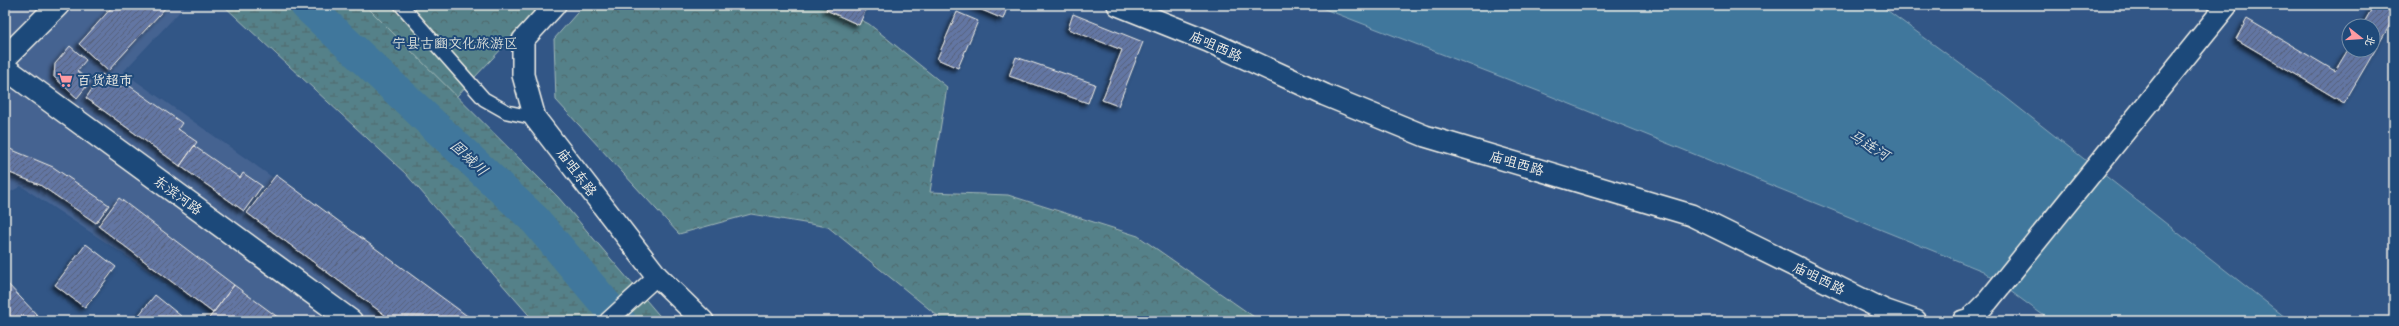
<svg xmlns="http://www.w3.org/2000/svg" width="2399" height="326" font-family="'Patrick Hand','LXGW WenKai TC',sans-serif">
<defs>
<pattern id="forest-crowns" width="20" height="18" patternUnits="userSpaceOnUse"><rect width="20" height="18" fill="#548189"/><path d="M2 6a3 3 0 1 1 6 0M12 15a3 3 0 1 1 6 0" fill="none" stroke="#4f676b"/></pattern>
<pattern id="wetland-marsh" width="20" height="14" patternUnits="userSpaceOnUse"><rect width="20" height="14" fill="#548189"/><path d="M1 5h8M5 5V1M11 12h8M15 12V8" fill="none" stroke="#4f676b"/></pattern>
<pattern id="building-hatch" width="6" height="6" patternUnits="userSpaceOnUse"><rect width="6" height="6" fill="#6376a3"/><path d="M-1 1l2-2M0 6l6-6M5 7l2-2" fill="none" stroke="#576179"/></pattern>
<filter id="shadow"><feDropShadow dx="-3.5" dy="3.5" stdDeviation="2" flood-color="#0009"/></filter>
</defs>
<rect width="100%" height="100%" fill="#325686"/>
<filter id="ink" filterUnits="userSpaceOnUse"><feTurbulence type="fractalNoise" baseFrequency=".025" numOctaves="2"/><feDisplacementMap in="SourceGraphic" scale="8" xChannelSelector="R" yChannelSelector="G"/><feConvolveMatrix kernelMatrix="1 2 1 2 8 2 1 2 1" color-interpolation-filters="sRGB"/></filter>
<g filter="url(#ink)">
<path fill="#456391" d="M5 5H186L123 72 477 321H224L21 186 5 195Z"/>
<path fill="url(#forest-crowns)" stroke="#a4b9b8" d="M363 5H543L456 97Z
M584 5H832L869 24 947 87 930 192 1008 195 1138 236 1260 321H944L828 227 751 214 679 234 556 100 554 39Z"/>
<path fill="url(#wetland-marsh)" stroke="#a4b9b8" d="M223 5H365L558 197 664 321H534L406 174Z"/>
<path fill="#40779c" stroke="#88a8ba" d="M1314 5H1880L2004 96 2290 321H2051L1983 271 1538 91Z"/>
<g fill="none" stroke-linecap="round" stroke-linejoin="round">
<path stroke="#40779c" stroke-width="32" d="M306 5 535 220 620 321"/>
</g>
<path fill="url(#building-hatch)" stroke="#f4f1e8" filter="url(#shadow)" d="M114 5H168L108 71 79 44Z
M828 5H868L859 25 826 10Z
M970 5H1008L1003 19Z
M2374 5H2394V18L2344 103 2236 39 2247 19 2335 71 2349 48V50H2373V26H2362Z
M957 12 978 21 958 68 937 59Z
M1073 14 1143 42 1118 106 1102 100 1122 50 1068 29Z
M70 46 86 60 77 71 90 82 77 98 54 77 55 64Z
M1016 57 1095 84 1088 103 1009 76Z
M102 74 120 87 124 82 182 123 178 129 197 142 180 166 86 98Z
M194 146 240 178 243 173 262 186 244 211 180 166Z
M5 147 53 167 109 205 96 223 40 185 5 171Z
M276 175 474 321H393L247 213Z
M119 198 234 285 213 313 98 226Z
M86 244 116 267 85 308 55 285Z
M5 281 38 316 33 321H14L5 312Z
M234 285 283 321H207Z
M155 295 181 316 177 321H134Z"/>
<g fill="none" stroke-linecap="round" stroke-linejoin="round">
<defs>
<path id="pedestrian" d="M401 5 484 99 507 112 535 118"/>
<path id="minor" d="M608 321 657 276"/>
<path id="tertiary" d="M555 5 523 40V75L535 118 657 276 703 321
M1118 5 1208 41 1325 95 1425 136 1691 215 1884 310 1916 321
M1963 321 1970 319 1988 301 2227 5"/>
<path id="secondary" d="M5 58 58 5
M5 68 351 321"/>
</defs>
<use href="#pedestrian" stroke="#f4f1e8" stroke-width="16"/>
<use href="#minor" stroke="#f4f1e8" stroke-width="20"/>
<use href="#tertiary" stroke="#f4f1e8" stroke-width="24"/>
<use href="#secondary" stroke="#f4f1e8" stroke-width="25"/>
<use href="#pedestrian" stroke="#1f4a7a" stroke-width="13"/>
<use href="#minor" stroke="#1f4a7a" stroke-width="17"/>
<use href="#tertiary" stroke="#1f4a7a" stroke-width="21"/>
<use href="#secondary" stroke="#1f4a7a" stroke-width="22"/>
</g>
</g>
<defs>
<symbol id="supermarket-bare" viewBox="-9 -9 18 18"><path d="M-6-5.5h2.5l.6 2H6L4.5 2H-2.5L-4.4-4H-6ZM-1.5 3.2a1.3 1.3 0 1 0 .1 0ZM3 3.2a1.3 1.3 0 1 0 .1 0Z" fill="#ff9aa2" stroke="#1f4a7a" stroke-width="2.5" paint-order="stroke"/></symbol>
</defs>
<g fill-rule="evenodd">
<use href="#supermarket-bare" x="54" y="69" width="22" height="22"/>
</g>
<g text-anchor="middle" stroke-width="4" stroke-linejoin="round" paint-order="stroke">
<g font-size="14" fill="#dce0da" stroke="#1f4a7a">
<text x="455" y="48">宁县古豳文化旅游区</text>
</g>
<g font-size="14" fill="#f4f1e8" stroke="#1f4a7a">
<text transform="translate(1216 46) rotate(24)" y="5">庙咀西路</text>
<text transform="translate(1517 163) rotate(16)" y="5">庙咀西路</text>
<text transform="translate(577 172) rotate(53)" y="5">庙咀东路</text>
<text transform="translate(178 195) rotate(36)" y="5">东滨河路</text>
<text transform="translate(1819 278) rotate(26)" y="5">庙咀西路</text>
</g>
<g font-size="14" fill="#f4f1e8" stroke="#1f4a7a" text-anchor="start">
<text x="77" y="85">百货超市</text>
</g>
<g font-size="15" font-style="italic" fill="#d9dfdd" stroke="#1f4a7a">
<text transform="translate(1869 145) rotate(31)" y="5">马连河</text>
<text transform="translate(469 158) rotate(43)" y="5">固城川</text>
</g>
</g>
<rect width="2399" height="326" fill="none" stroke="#1f4a7a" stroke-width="20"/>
<rect x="10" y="10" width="2379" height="306" fill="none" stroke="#f4f1e8" stroke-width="1.5" filter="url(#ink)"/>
<g transform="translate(2361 38) rotate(107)"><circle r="19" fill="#1f4a7a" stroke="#748da6"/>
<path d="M0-3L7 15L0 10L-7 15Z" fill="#ff9aa2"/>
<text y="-6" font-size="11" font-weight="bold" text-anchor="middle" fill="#f4f1e8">北</text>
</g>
</svg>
